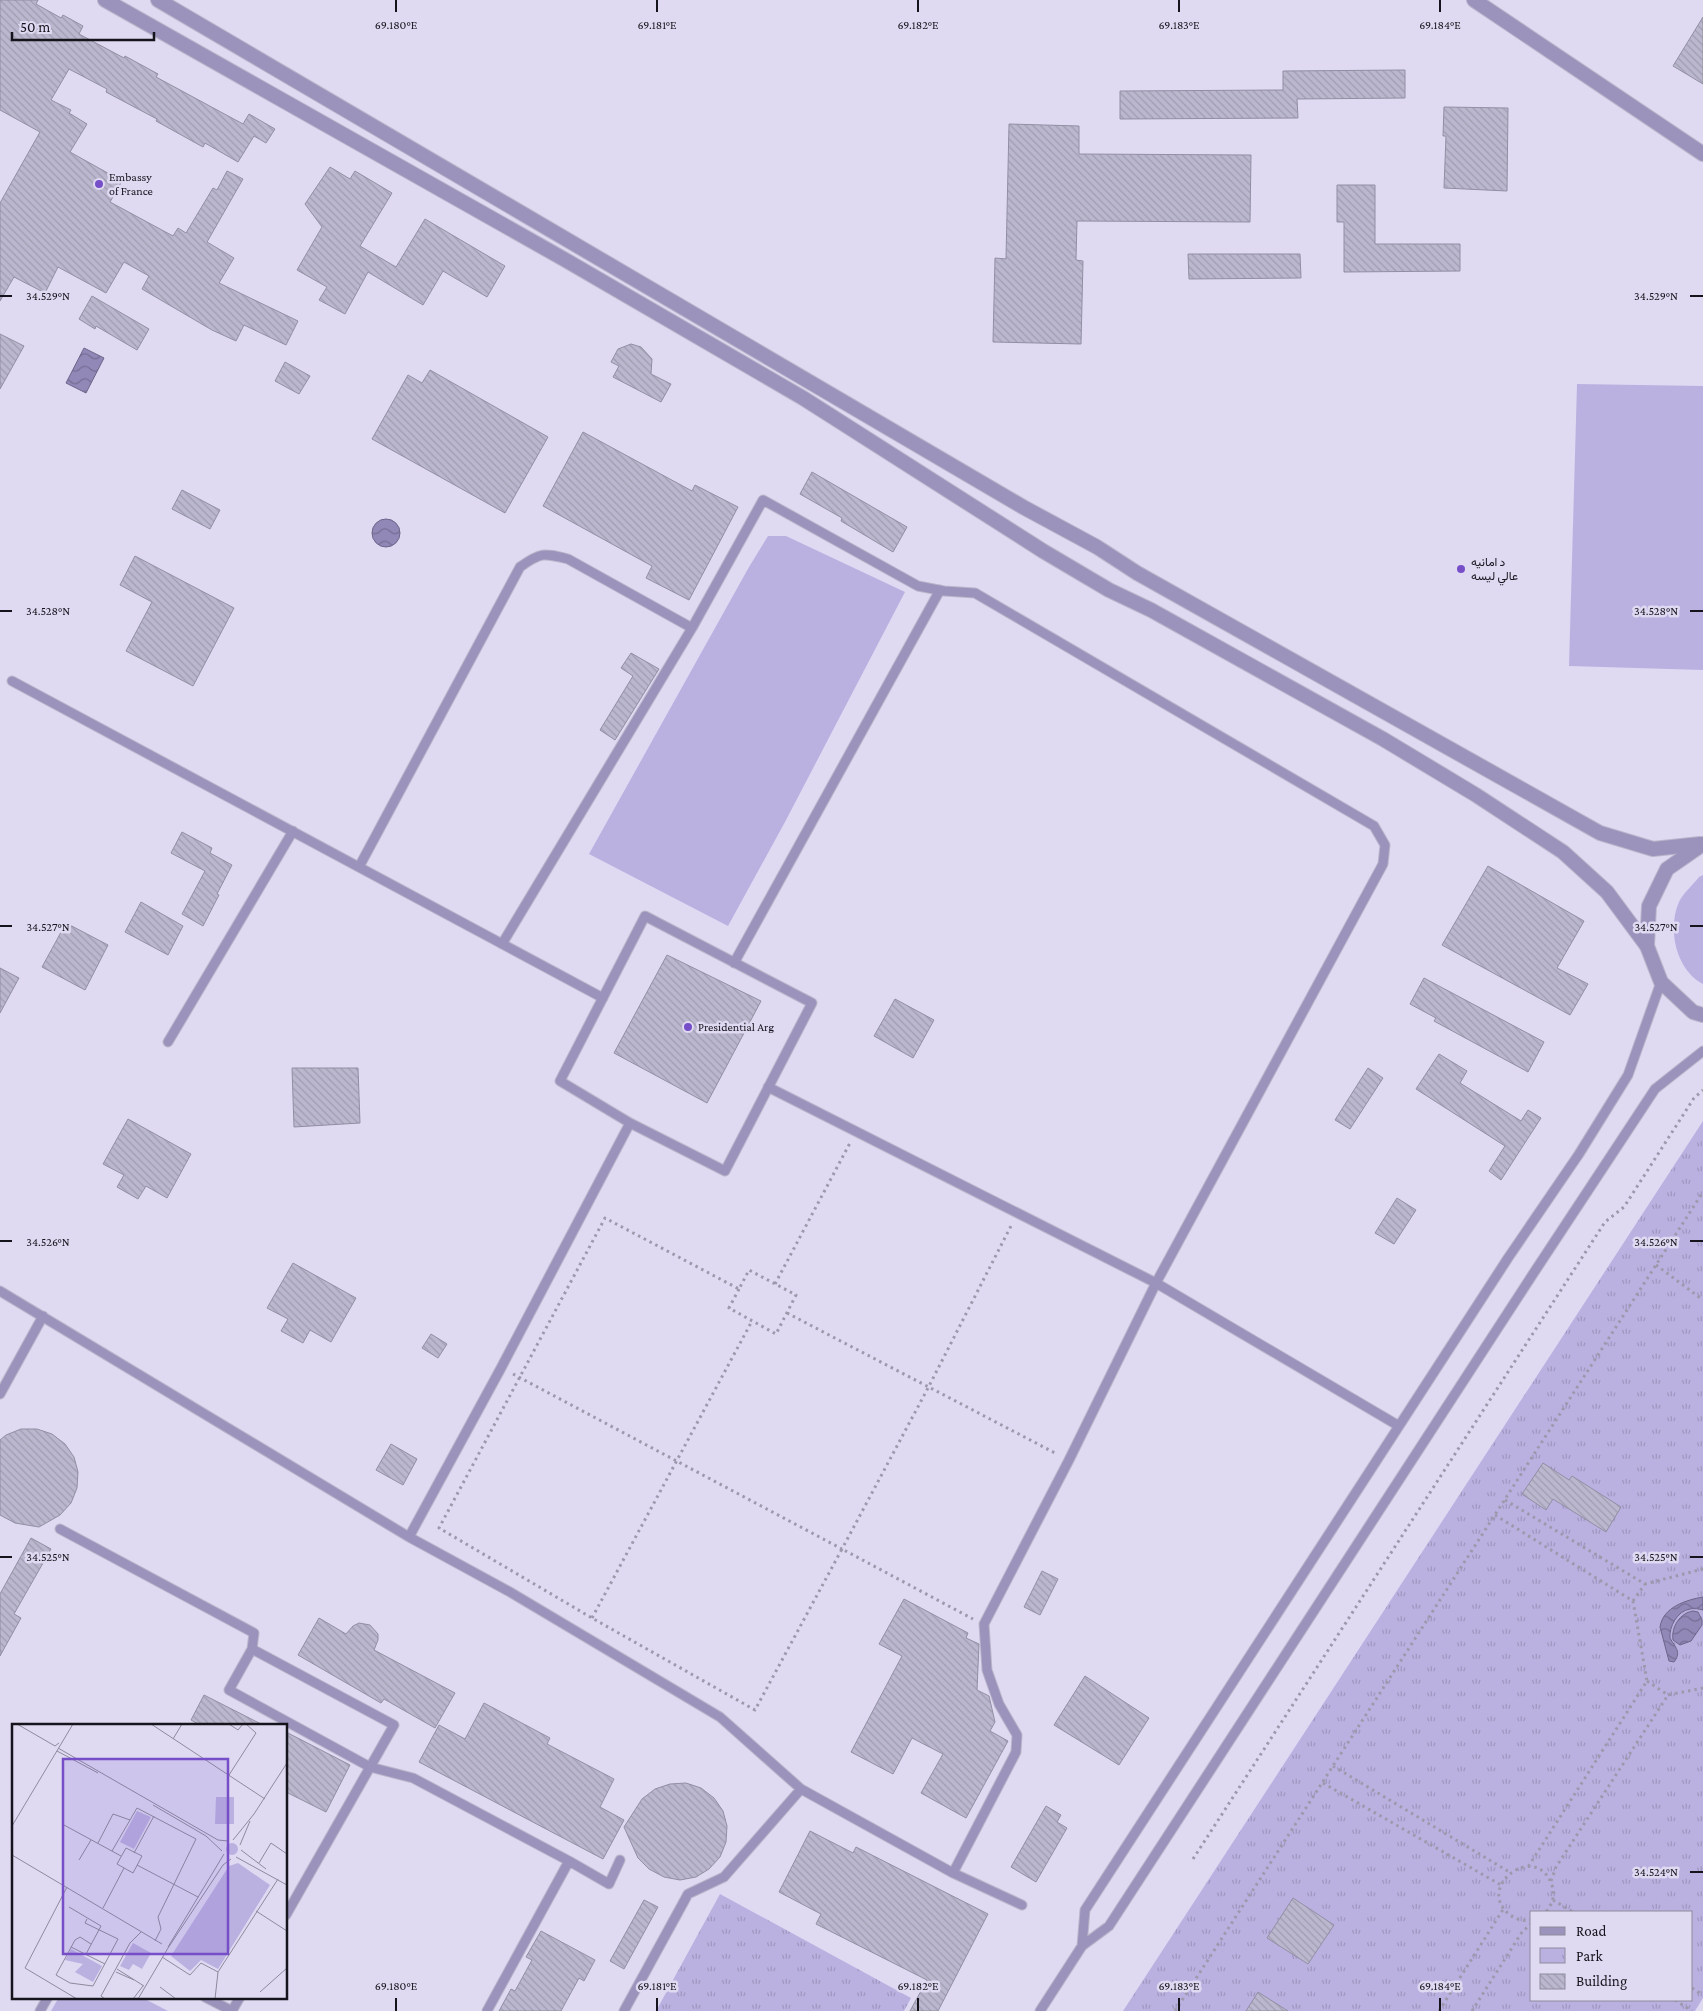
<svg xmlns="http://www.w3.org/2000/svg" width="1703" height="2011" font-family="'Crimson Pro',Vazirmatn,serif">
<defs>
<pattern id="park-tufts" width="24" height="20" patternUnits="userSpaceOnUse" patternTransform="scale(1.25)"><rect width="24" height="20" fill="#bbb1e1"/><path d="M3 7l-1-3M5 7V3M7 7l1-3M15 17l-1-3M17 17v-4M19 17l1-3" fill="none" stroke="#a097c0"/></pattern>
<pattern id="water-waves" width="16" height="10" patternUnits="userSpaceOnUse" patternTransform="scale(1.25)"><rect width="16" height="10" fill="#9288b8"/><path d="M0 5q4-4 8 0t8 0" fill="none" stroke="#766e95"/></pattern>
<pattern id="building-back-hatch" width="6" height="6" patternUnits="userSpaceOnUse" patternTransform="scale(1.25)"><rect width="6" height="6" fill="#bbb7ce"/><path d="M-1 5l2 2M0 0l6 6M5-1l2 2" fill="none" stroke="#a09cb0"/></pattern>
</defs>
<rect width="100%" height="100%" fill="#dfdaf2"/>
<path fill="#bbb1e1" d="M1577 384 1703 386V670L1569 666Z
M768 536H786L905 592 785 822 728 926 589 854 749 567Z
M1703 875V984C1676 970 1667 929 1679 902 1683 893 1693 885 1699 877Z
M59 1997H141L168 2011H51Z"/>
<path fill="url(#park-tufts)" fill-rule="evenodd" d="M1703 1121V1998L1695 2011H1123ZM1532 1912H1692V2000H1532Z
M720 1894 911 1998 904 2011H656Z"/>
<path fill="url(#water-waves)" stroke="#6c6589" d="M84 348 104 358 86 393 66 383Z
M372 533a14 14 0 1 1 28 0a14 14 0 1 1-28 0Z
M1703 1597V1610C1699 1609 1694 1608 1690 1609 1677 1611 1669 1627 1670 1638 1675 1647 1682 1652 1674 1662L1669 1661 1660 1627C1663 1607 1686 1600 1703 1597Z
M1693 1611 1698 1612 1702 1620V1625L1691 1641 1680 1645 1673 1640C1671 1627 1680 1613 1693 1611Z"/>
<path fill="url(#building-back-hatch)" stroke="#928ea4" d="M0 0H38L36 4 61 18 63 15 83 26 79 34 124 58 125 56 158 74 156 77 243 124 249 114 275 129 266 143 254 136 238 162 205 143 203 147 156 121 157 119 106 92 107 89 69 69 51 100 71 110 69 113 87 124 70 152 122 181 110 202 173 236 178 228 186 233 213 188 217 190 227 171 243 179 207 242 234 258 219 283 298 321 286 345 244 325 236 341 212 330 142 289 149 276 124 262 106 293 58 267 45 293 14 277 0 301V203L40 132 0 110Z
M1703 17V84L1673 66Z
M1405 70V98L1297 99 1298 118 1120 119V91L1283 90V71Z
M1444 107 1508 108 1507 191 1444 188 1446 136H1443Z
M1009 124 1079 126V154L1251 155 1250 222 1077 221 1076 260 1083 261 1081 344 993 342 995 258 1006 259Z
M330 167 350 179 355 171 392 193 360 246 396 267 425 219 505 266 487 297 443 271 423 305 368 272 345 314 319 300 327 287 297 270 322 227 305 204Z
M1337 185H1375V244H1460V271L1344 272V222H1337Z
M1188 254H1300L1301 278 1189 279Z
M92 296 149 329 137 350 96 326 95 329 79 319Z
M0 334 24 346 0 389Z
M631 344 641 347 652 359 651 374 671 384 661 402 613 377 619 366 611 362 618 349Z
M285 362 310 376 299 394 275 381Z
M430 370 548 437 505 513 372 439 408 375 422 383Z
M583 432 692 491 695 485 738 507 689 600 646 578 652 566 543 506Z
M812 472 907 527 893 552 841 521 842 518 800 494Z
M182 490 220 510 210 529 172 509Z
M135 556 234 608 193 686 126 651 152 602 120 585Z
M631 653 659 669 615 740 600 730 633 676 621 668Z
M182 832 212 848 210 853 232 865 217 894 219 895 203 926 182 914 205 871 171 853Z
M1488 866 1584 921 1557 968 1588 984 1570 1015 1442 945Z
M141 902 183 926 168 955 125 932Z
M66 923 108 945 85 990 42 967Z
M667 955 761 1001 707 1103 614 1053Z
M0 968 19 978 0 1013Z
M1424 978 1544 1042 1528 1072 1434 1021 1436 1018 1410 1004Z
M895 999 934 1020 913 1058 874 1036Z
M1439 1054 1467 1071 1460 1083 1521 1121 1528 1110 1541 1118 1501 1180 1489 1171 1505 1146 1416 1089Z
M292 1068H358L360 1123 294 1127Z
M1368 1068 1383 1078 1350 1129 1335 1120Z
M128 1119 191 1154 167 1198 146 1186 138 1199 117 1187 124 1175 103 1164Z
M1397 1198 1416 1210 1394 1244 1375 1233Z
M293 1263 356 1298 331 1342 310 1330 303 1343 281 1331 288 1319 267 1308Z
M431 1334 447 1344 438 1358 422 1348Z
M21 1429H37L52 1434 65 1444 74 1457 78 1472 77 1488 71 1503 60 1515 39 1527 15 1523 0 1515V1440L6 1435Z
M391 1444 417 1459 403 1485 376 1470Z
M1543 1463 1569 1480 1572 1476 1621 1507 1606 1532 1553 1499 1546 1510 1522 1494Z
M31 1538 51 1549 14 1614 21 1618 0 1656V1594Z
M1042 1571 1058 1579 1040 1615 1024 1607Z
M904 1599 968 1633 966 1638 979 1644 977 1690 989 1696 995 1722 990 1731 1008 1741 966 1818 921 1793 943 1754 912 1738 893 1774 851 1752 902 1656 879 1644Z
M319 1618 346 1634 353 1626 359 1623 370 1625 378 1634V1640L374 1650 455 1693 435 1728 384 1699 381 1703 298 1655Z
M1085 1676 1149 1718 1119 1765 1054 1725Z
M204 1695 263 1725H200L191 1720Z
M484 1703 550 1738 547 1744 614 1779 600 1807 624 1820 603 1859 419 1762 439 1725 465 1739Z
M286 1732 350 1765 326 1812 286 1792Z
M686 1783 701 1788 714 1798 723 1811 727 1826 726 1842 720 1857 709 1869 696 1877 680 1880 664 1877 649 1869 638 1858 624 1827 642 1799 655 1789 670 1784Z
M1046 1806 1061 1815 1057 1822 1067 1828 1036 1882 1011 1867Z
M810 1831 853 1853 856 1847 988 1914 938 2011H910L927 1980 816 1924 821 1914 779 1892Z
M1293 1898 1334 1925 1308 1964 1267 1938Z
M644 1900 658 1907 624 1969 610 1961Z
M541 1931 595 1960 584 1981 579 1978 561 2011H499L511 1989 515 1991 532 1960 526 1957Z
M1258 1992 1288 2011H1246Z"/>
<g fill="none" stroke-linecap="round" stroke-linejoin="round">
<defs>
<path id="service" d="M12 681 603 998
M359 867 520 567C541 552 544 553 568 559L692 628 763 500 918 586 944 591 975 593 1374 826 1385 845 1383 864 1156 1283 1069 1460 984 1624 987 1670 999 1704 1017 1735 1016 1752 953 1873
M645 916 812 1003 725 1171 630 1123 560 1081Z
M502 944 692 628
M734 963 940 590
M168 1042 293 831
M768 1087 1156 1283 1399 1426
M0 1291 409 1537 510 1592 720 1717 801 1789 953 1873 1022 1905
M0 1394 43 1316
M60 1529 254 1633 252 1649 394 1725 286 1915
M409 1537 501 1368 630 1123
M252 1649 229 1690 370 1767 413 1778 569 1861 487 2011
M569 1861 609 1884 620 1860
M1082 1946 1085 1910 1508 1258 1579 1154 1628 1075 1661 982
M205 1997 232 2011
M40 2011 48 1997
M232 2011 240 1997
M624 2011 688 1894 724 1877 801 1789
M1040 2011 1082 1946 1109 1926 1533 1274 1655 1089 1703 1051"/>
<path id="minor" d="M105 0 562 258 803 398 1043 551 1109 590 1151 610 1383 739 1476 795 1563 852 1607 892 1647 946
M158 0 1023 507 1097 547 1137 573 1600 833 1653 849 1700 844
M1474 0 1703 154"/>
<path id="tertiary" d="M1703 844 1667 869 1649 906 1647 946 1661 982 1693 1012 1703 1015"/>
</defs>
<use href="#service" stroke="#bbb6cb" stroke-width="11"/>
<use href="#minor" stroke="#bbb6cb" stroke-width="16"/>
<use href="#tertiary" stroke="#bbb6cb" stroke-width="16"/>
<path stroke="#9d99ac" stroke-width="3" stroke-dasharray="2.5 4" stroke-linecap="butt" d="M1656 1265 1703 1300
M775 1284 850 1143
M739 1289 729 1308 776 1334 796 1295 749 1270 739 1289 605 1218 439 1528 592 1618 755 1710 842 1549 973 1619
M787 1313 1057 1454
M513 1374 842 1549 928 1388 1012 1224
M1505 1500 1645 1584 1703 1569
M1495 1515 1633 1601 1647 1681 1528 1867
M1633 1601 1645 1584
M592 1618 752 1321
M1647 1681 1668 1695
M1333 1766 1511 1873
M1323 1783 1501 1885
M1193 1859 1605 1222 1624 1207 1694 1098 1703 1090
M1551 1881 1556 1867 1668 1695 1703 1688
M1553 1900 1573 1912
M1532 1920C1524 1922 1516 1919 1510 1915 1474 1887 1535 1842 1551 1883 1556 1894 1553 1903 1546 1912
M1692 1988 1703 1995
M1675 2000 1692 2011
M1175 2011 1703 1192
M1439 2011 1504 1908
M1472 2011 1522 1932 1532 1923"/>
<use href="#service" stroke="#9b93bb" stroke-width="9"/>
<use href="#minor" stroke="#9b93bb" stroke-width="14"/>
<use href="#tertiary" stroke="#9b93bb" stroke-width="14"/>
</g>
<path fill="none" stroke="#15131b" stroke-width="2" d="M396 0V12M657 0V12M918 0V12M1179 0V12M1440 0V12M0 296H12M1690 296H1703M0 611H12M1690 611H1703M0 926H12M1690 926H1703M0 1241H12M1690 1241H1703M0 1557H12M1690 1557H1703M1690 1872H1703M396 1998V2011M657 1998V2011M918 1998V2011M1179 1998V2011M1440 1998V2011"/>
<g fill="#754ec8" stroke="#dfdaf2" stroke-width="2">
<circle cx="99" cy="184" r="5"/>
<circle cx="1461" cy="569" r="5"/>
<circle cx="688" cy="1027" r="5"/>
</g>
<g text-anchor="middle" stroke-width="5" stroke-linejoin="round" paint-order="stroke">
<g font-size="12" fill="#15131b" stroke="#dfdaf2" text-anchor="start">
<text x="109" y="181">Embassy<tspan x="109" dy="14">of France</tspan></text>
<text x="1471" y="566">د امانیه<tspan x="1471" dy="14">عالي لیسه</tspan></text>
<text x="698" y="1031">Presidential Arg</text>
</g>
</g>
<g transform="translate(12 1724)">
<rect width="275" height="275" fill="#dfdaf2"/>
<path d="M204 73H222V100H203ZM125 87 139 93 122 125 108 118ZM214 125a6 6 0 1 1 12 0a6 6 0 1 1-12 0ZM59 225 90 242 81 258 63 248 71 240 53 236Z" fill="#bbb1e1"/>
<path d="M226 139 258 161 206 245 189 236 178 247 159 232 217 142ZM121 219 139 229 130 245 121 240 117 246 108 242Z" fill="#bbb1e1"/>
<path fill="none" stroke="#8e8a9c" stroke-width="1" d="M5 0 43 22 47 19M139 0 253 75M217 0 226 6 231 0M161 15 170 0M46 24 206 116 216 117M45 27 86 49M217 51 244 9 234 0M141 81 194 112 210 127M52 101 109 132M0 102 61 0M221 116 242 90 275 39M86 119 101 90 118 96 125 84 184 115 146 193 149 205 143 217M228 121 238 97M114 124 130 132 121 149 105 140ZM229 126 254 145M100 127 118 96M122 129 142 92M0 131 150 220M224 133 275 161M67 136 79 116M247 139 259 119 275 130M125 141 186 173M55 163 13 244 65 275M57 183 89 202 74 230M91 184 112 144M244 187 275 207M75 195 73 199 106 215 81 262 58 259 44 251 63 216 68 213 79 220M59 223 93 240M156 223 212 130M150 233 178 251 189 239 206 248M105 245 132 262M104 248 122 256M148 263 164 275M248 268 275 244M93 275 89 272 107 239 118 219 129 208M121 275 131 262M126 275 156 224 211 141 219 135M203 275 206 248 266 155"/>
<path fill="#754ec8" fill-opacity="0.15" stroke="#754ec8" stroke-width="2.5" d="M51 35H216V230H51Z"/>
<rect width="275" height="275" fill="none" stroke="#15131b" stroke-width="2.5"/>
</g>
<g font-size="12" text-anchor="middle" fill="#15131b" stroke="#dfdaf2" stroke-width="5" stroke-linejoin="round" paint-order="stroke">
<text x="396" y="29">69.180°E</text>
<text x="657" y="29">69.181°E</text>
<text x="918" y="29">69.182°E</text>
<text x="1179" y="29">69.183°E</text>
<text x="1440" y="29">69.184°E</text>
<text x="48" y="300">34.529°N</text>
<text x="1656" y="300">34.529°N</text>
<text x="48" y="615">34.528°N</text>
<text x="1656" y="615">34.528°N</text>
<text x="48" y="931">34.527°N</text>
<text x="1656" y="931">34.527°N</text>
<text x="48" y="1246">34.526°N</text>
<text x="1656" y="1246">34.526°N</text>
<text x="48" y="1561">34.525°N</text>
<text x="1656" y="1561">34.525°N</text>
<text x="1656" y="1876">34.524°N</text>
<text x="396" y="1990">69.180°E</text>
<text x="657" y="1990">69.181°E</text>
<text x="918" y="1990">69.182°E</text>
<text x="1179" y="1990">69.183°E</text>
<text x="1440" y="1990">69.184°E</text>
</g>
<rect x="1530" y="1911" width="162" height="90" fill="#dfdaf2" stroke="#8e8a9c"/>
<rect x="1540" y="1927" width="25" height="8" fill="#9b93bb" stroke="#8e8a9c"/>
<text x="1576" y="1936" font-size="15" fill="#15131b">Road</text>
<rect x="1540" y="1948" width="25" height="15" fill="url(#park-tufts)" stroke="#8e8a9c"/>
<text x="1576" y="1961" font-size="15" fill="#15131b">Park</text>
<rect x="1540" y="1974" width="25" height="15" fill="url(#building-back-hatch)" stroke="#8e8a9c"/>
<text x="1576" y="1986" font-size="15" fill="#15131b">Building</text>
<path d="M12 32v8h142v-8" fill="none" stroke="#15131b" stroke-width="2.5"/>
<text x="20" y="32" font-size="15" fill="#15131b" stroke="#dfdaf2" stroke-width="4" paint-order="stroke">50 m</text>
</svg>
